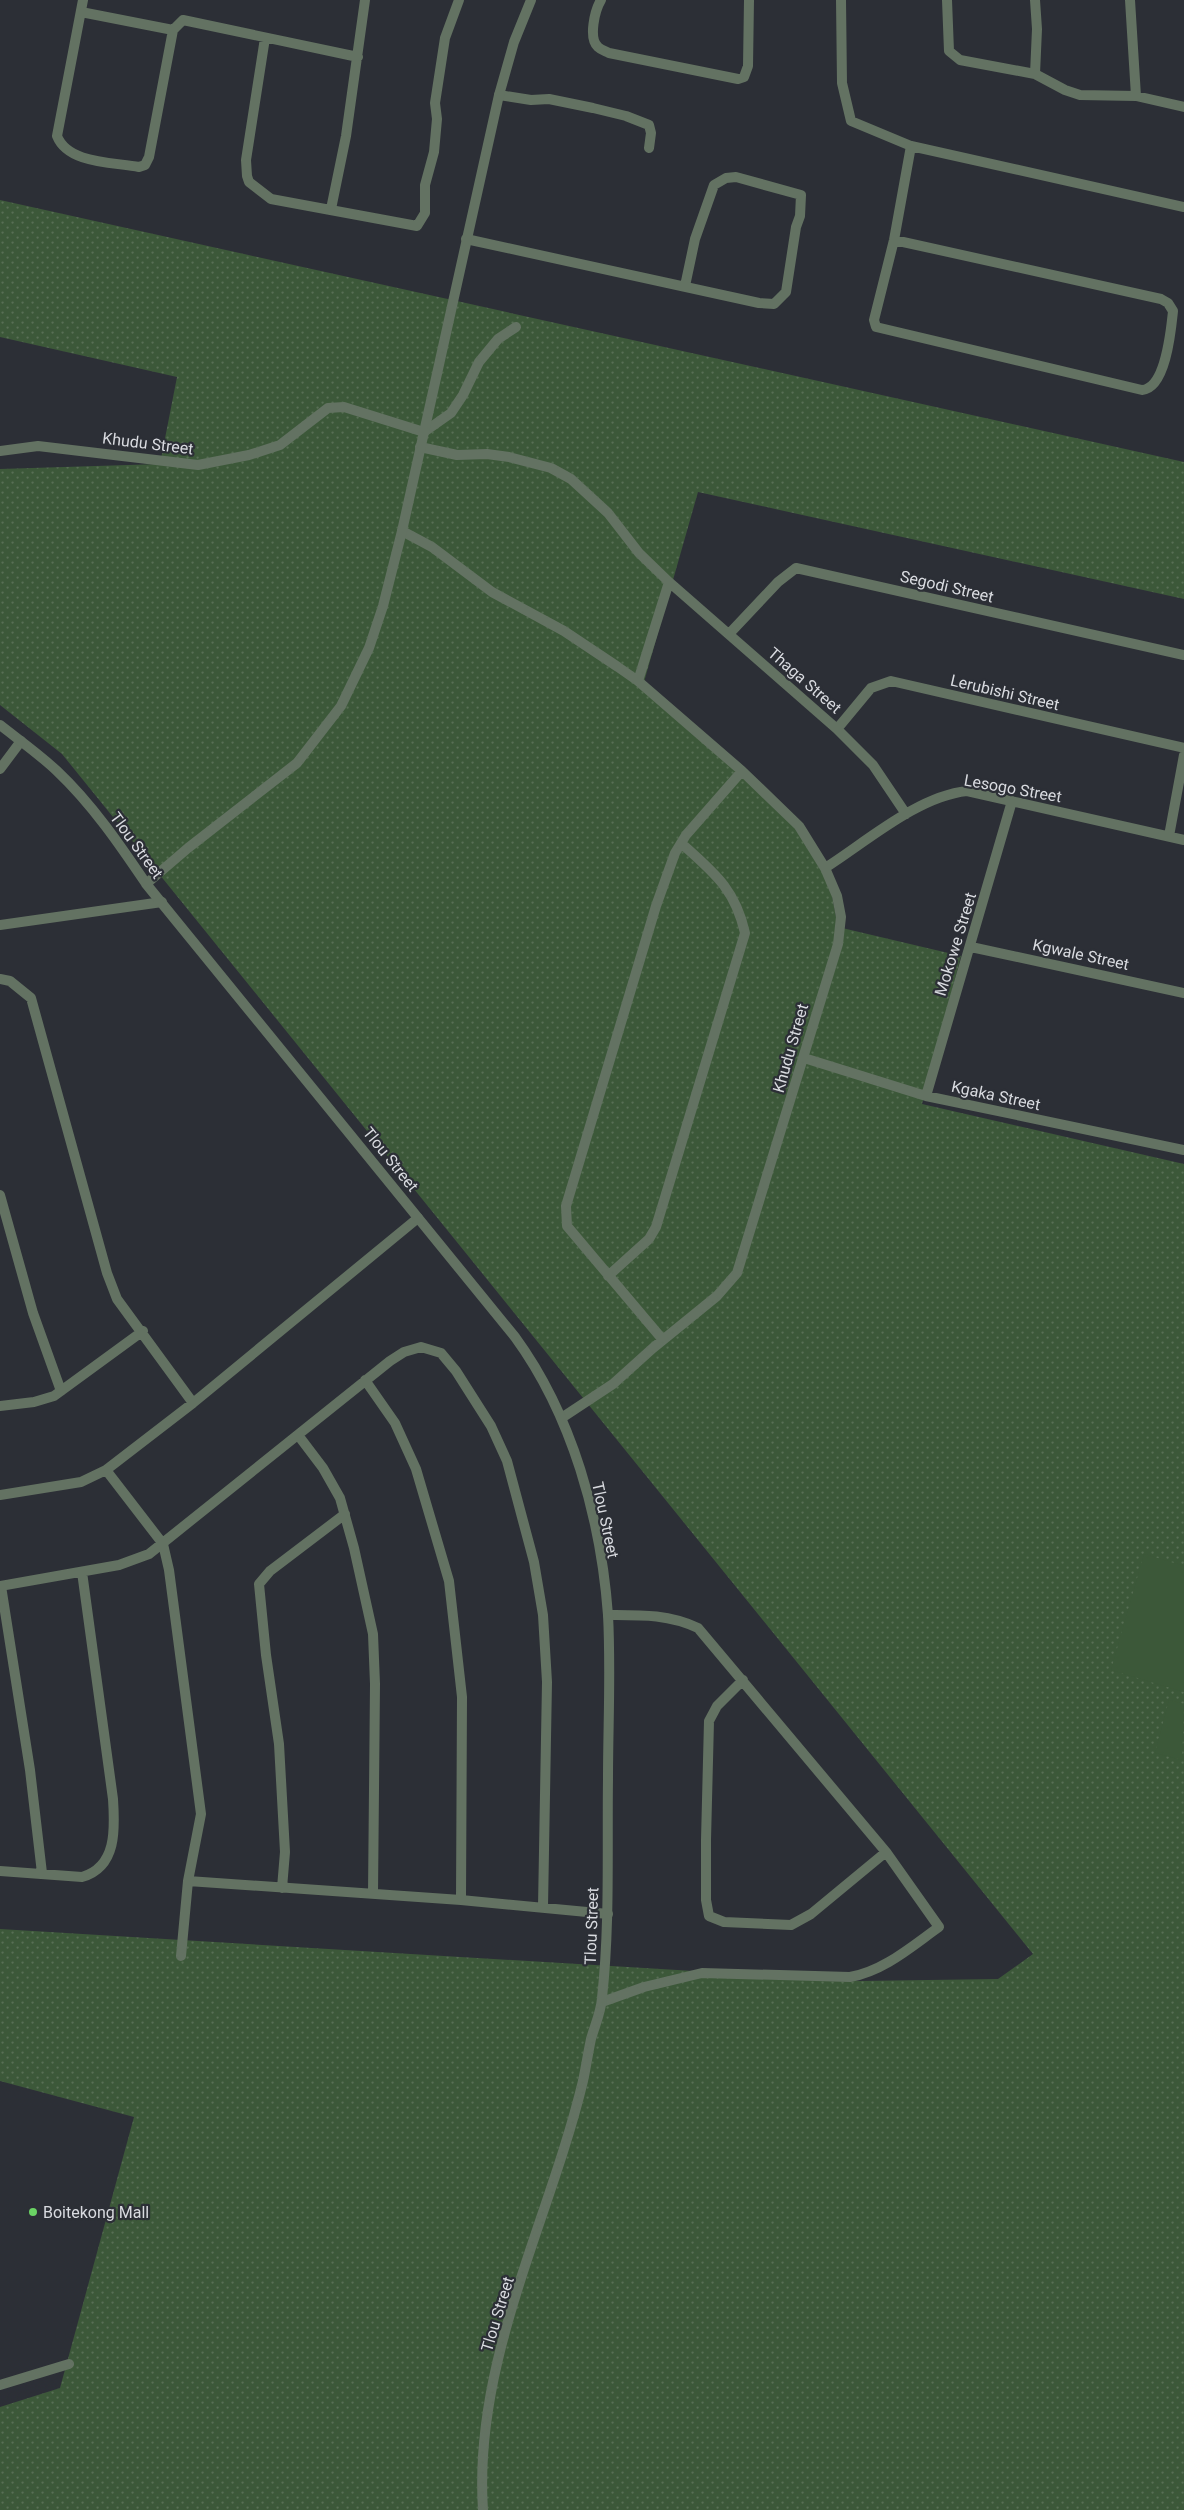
<svg xmlns="http://www.w3.org/2000/svg" width="1184" height="2510" font-family="Roboto,sans-serif">
<defs>
<pattern id="grass-dots" width="8" height="8" patternUnits="userSpaceOnUse" patternTransform="scale(1.25)"><rect width="8" height="8" fill="#3c5839"/><path d="M2 2h.1M6 6h.1" fill="none" stroke="#586f55" stroke-width="1.8" stroke-linecap="round"/></pattern>
</defs>
<rect width="100%" height="100%" fill="#2c2f36"/>
<path fill="url(#grass-dots)" d="M0 200 1184 462V599L698 492 642 689 785 812 826 865 838 927 961 956 922 1104 1184 1164V2510H0V2407L60 2388 134 2117 0 2081V1929L858 1981 998 1979 1033 1954 62 754 0 705V469L160 464 177 377 0 337Z"/>
<path fill="#3c5839" d="M1144 1554 1184 1566V1692L1111 1670Z
M1169 1700 1184 1704 1182 1760 1155 1753Z"/>
<g fill="none" stroke-linecap="round" stroke-linejoin="round">
<path stroke="#637262" stroke-width="10" d="M83 0 57 136C68 164 113 162 139 167L145 165 149 157 173 30 183 20 358 57
M601 0C595 10 588 38 598 47 601 50 605 51 609 53L738 79 744 77 748 66 749 0
M841 0 842 83 851 121 911 146 1184 207
M947 0 949 51 960 60 1035 74 1065 90 1080 95 1136 96 1184 107
M1130 0 1136 96
M81 12 173 30
M265 38 246 160 247 176 249 182 271 199 417 226 425 213V185L434 152 437 119 435 103 445 38 459 0
M1035 74 1037 29 1035 0
M499 95 531 100 549 99 593 108 626 116 649 125 651 133 649 148
M331 209 346 136 365 0
M466 239 759 303 774 304 786 292 796 227 800 216 801 195 736 177 726 178 714 185 695 239 685 286
M894 240 1161 299 1168 303 1173 311C1171 330 1166 388 1142 390L876 327 874 320 894 240 911 146
M420 447 457 455 487 454 509 457 551 468 571 479 608 513 639 553 669 582 837 729 873 765 906 814
M0 451 38 446 198 465 249 455 280 445 328 408 344 407 424 432 451 413 463 395 479 362 498 339 516 327
M402 531 432 547 492 592 564 631 618 667 638 681 742 771 799 826 825 868 837 896 841 917 838 944 737 1273 717 1296 653 1348 613 1384 563 1417
M729 634 778 582 796 568 1184 655
M638 681 669 582
M837 729 871 688 891 681 1184 748
M0 769 21 741
M1169 836 1184 755
M825 868C866 842 918 796 967 791L1184 840
M0 925 162 902
M971 947 1184 993
M0 979 10 981 31 998 107 1273 117 1299 193 1403
M804 1058 926 1096 1184 1150
M926 1096 1012 801
M0 1195 33 1313 61 1391
M608 1276 649 1239 656 1227 745 933C735 888 713 872 681 843
M663 1340 567 1226 566 1206 656 906 675 853 686 835 742 771
M365 1380 395 1423 416 1469 449 1581 462 1697 461 1900
M0 1406 34 1402 54 1396 143 1331
M298 1435 323 1468 340 1498 354 1548 373 1634 375 1684 373 1894
M106 1470 163 1544 169 1570 201 1814 188 1881 181 1956
M0 1495 81 1482 106 1470 193 1403 418 1218
M0 1586 119 1565 149 1554 390 1361 404 1352 421 1347 441 1353 456 1371 491 1426 507 1461 534 1562 543 1615 547 1682 543 1907
M1 1586 30 1770 42 1873
M743 1680 717 1706 709 1721 706 1840V1900L709 1916 724 1922 791 1925 811 1914 886 1852
M0 1871 82 1877C117 1867 115 1829 113 1799L82 1572
M188 1881 461 1900 608 1914
M282 1888 285 1852 279 1744 266 1655 259 1584 270 1571 345 1514
M602 2002 644 1987 702 1973 850 1977C884 1971 912 1946 939 1927L886 1852 698 1628C668 1614 640 1615 608 1615
M0 2385 69 2364"/>
<path stroke="#637262" stroke-width="10" d="M0 725C19 740 39 754 57 771 92 804 120 845 147 885L515 1337C572 1415 601 1519 608 1615 611 1670 608 1725 608 1779 607 1852 610 1925 602 1998 601 2012 595 2025 591 2039 588 2053 586 2067 583 2081 549 2222 473 2361 483 2510
M146 884 188 848 297 763 341 706 369 648 383 606 402 531 499 95 514 42 531 0"/>
</g>
<circle fill="#6ad364" stroke="#2c2f36" stroke-width="2" cx="33" cy="2212" r="5"/>
<g text-anchor="middle" stroke-width="4.5" stroke-linejoin="round" paint-order="stroke">
<g font-size="16" fill="#d9dbe0" stroke="#2c2f36">
<text transform="translate(148 443) rotate(7)" y="6">Khudu Street</text>
<text transform="translate(947 586) rotate(13)" y="6">Segodi Street</text>
<text transform="translate(805 680) rotate(41)" y="6">Thaga Street</text>
<text transform="translate(1005 692) rotate(13)" y="6">Lerubishi Street</text>
<text transform="translate(1013 788) rotate(10)" y="6">Lesogo Street</text>
<text transform="translate(137 845) rotate(54)" y="6">Tlou Street</text>
<text transform="translate(955 944) rotate(-73)" y="6">Mokowe Street</text>
<text transform="translate(1081 954) rotate(12)" y="6">Kgwale Street</text>
<text transform="translate(790 1048) rotate(-74)" y="6">Khudu Street</text>
<text transform="translate(996 1095) rotate(12)" y="6">Kgaka Street</text>
<text transform="translate(391 1159) rotate(51)" y="6">Tlou Street</text>
<text transform="translate(606 1520) rotate(78)" y="6">Tlou Street</text>
<text transform="translate(591 1926) rotate(-88)" y="6">Tlou Street</text>
<text transform="translate(497 2314) rotate(-73)" y="6">Tlou Street</text>
</g>
<g font-size="16" fill="#d9dbe0" stroke="#2c2f36" text-anchor="start">
<text x="43" y="2218">Boitekong Mall</text>
</g>
</g>
</svg>
